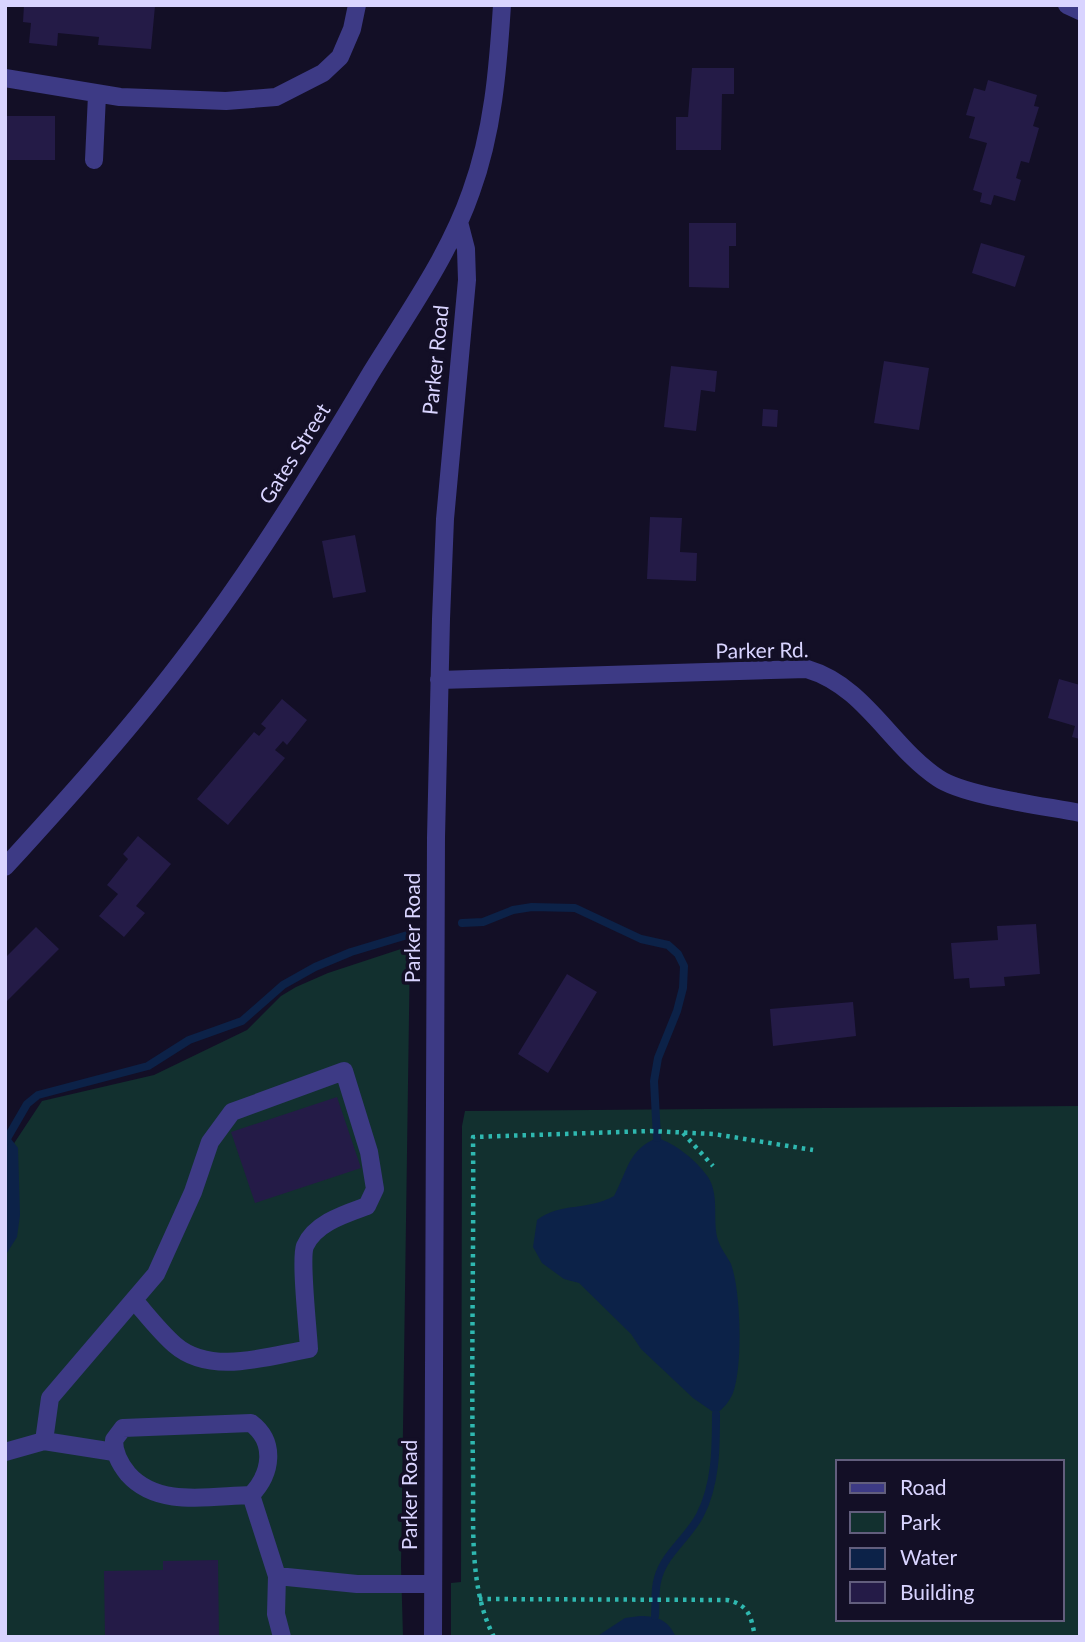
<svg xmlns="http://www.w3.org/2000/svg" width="1085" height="1642" font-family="Lato,sans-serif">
<rect width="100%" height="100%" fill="#130f26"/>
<path fill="#12302f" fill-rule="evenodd" d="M410 946 401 1566 403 1637H5V1157L42 1101 154 1075 247 1030 281 996 296 987 328 973Z
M1080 1106V1637H451V1583L461 1582 462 1126 465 1111ZM838 1462H1062V1619H838Z"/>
<path fill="#0c2248" d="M8 1135 18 1148 20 1215 17 1237 5 1256V1136Z
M657 1138C675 1143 697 1161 708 1177 720 1196 712 1220 718 1240 721 1249 727 1256 731 1264 741 1291 743 1366 733 1393 729 1402 724 1408 716 1414L693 1398 641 1349 631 1334 579 1283 564 1279 542 1263 533 1247 537 1220C560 1202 588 1211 614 1196 628 1170 628 1150 657 1138Z
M640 1616C658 1616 668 1620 676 1637H596L625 1618Z"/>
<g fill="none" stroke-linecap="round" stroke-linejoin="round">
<path stroke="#0c2248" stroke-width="8" d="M462 923 483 922 513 910 532 907 575 908 641 939 668 945 678 954 684 966 683 988 677 1011 658 1058 654 1081 657 1138
M5 1142 27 1104 38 1095 148 1066 189 1040 242 1021 283 985 315 967 351 952 414 933
M655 1616C656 1604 654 1590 658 1578 665 1553 688 1538 700 1515 716 1484 716 1448 716 1414"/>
</g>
<path fill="#241b47" d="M24 5 155 6 151 49 98 45 99 37 58 33 57 46 29 43 31 23 23 22Z
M692 68H734V94H722L721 150H676V117H688Z
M988 80 1037 95 1034 106 1039 107 1033 126 1039 128 1029 163 1021 161 1016 178 1021 180 1015 201 994 195 991 205 980 202 982 193 973 190 987 143 969 138 975 117 966 115 974 88 985 91Z
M5 116H55V160H5Z
M689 223H736V246H729V288L689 287Z
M981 243 1025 256 1015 287 972 273Z
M884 361 929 368 919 430 874 423Z
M671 366 717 371 715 392 701 390 696 431 664 427Z
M763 409 778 410 777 427 762 426Z
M650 517 682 518 680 552 697 553 696 581 647 579Z
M355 535 366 592 333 598 322 541Z
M1059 679 1080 685V739L1072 737 1075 726 1048 718Z
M282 699 307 720 287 745 283 741 275 750 285 758 228 825 197 799 254 732 259 736 266 728 261 724Z
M138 836 171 864 136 906 145 913 124 937 99 916 118 894 107 885 128 859 123 854Z
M1036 924 1040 974 1004 977 1005 986 970 988 969 978 954 979 951 943 998 940 997 926Z
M36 927 59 949 5 1003V958Z
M567 974 597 992 548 1073 518 1054Z
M853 1002 856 1036 773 1046 770 1009Z
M337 1097 361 1168 255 1203 231 1132Z
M218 1560 219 1637H105L104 1571 163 1570V1561Z"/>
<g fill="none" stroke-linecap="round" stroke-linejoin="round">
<path stroke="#2fb8b0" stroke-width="4.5" stroke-dasharray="3.5 5" stroke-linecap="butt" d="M683 1133 713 1166
M479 1599 727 1600C749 1605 751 1616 755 1637
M494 1637C468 1587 474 1523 473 1468 471 1358 474 1247 473 1137L650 1131 714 1134 813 1150"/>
<path stroke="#3d3a85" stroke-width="18" d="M1067 5 1080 11
M5 78 120 97 226 101 276 97 323 73 340 57 352 29 357 5
M94 160 97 95
M439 680 807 669C865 686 890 746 938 778 964 796 1045 806 1080 813
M5 867C69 797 133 726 190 650 256 563 313 470 369 376 405 317 448 258 471 192 493 132 498 68 502 5
M251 1423C276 1442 272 1473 251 1495 210 1496 158 1508 128 1474 119 1463 114 1453 114 1440L123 1428Z
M44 1441 114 1452
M5 1452 44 1441 50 1398 156 1274 193 1192 210 1142 232 1112 344 1071 369 1152 375 1189 367 1206C345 1214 315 1223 305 1246 300 1259 308 1330 309 1349 268 1356 211 1376 175 1345 160 1332 147 1315 134 1300
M251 1495 277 1576 276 1614 282 1637
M277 1576 357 1584H433
M433 1637 436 838 441 619 445 519 467 280 466 249 459 222"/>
</g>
<g text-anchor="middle" stroke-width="7" stroke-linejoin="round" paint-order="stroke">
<g font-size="21" fill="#d9d4ff" stroke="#130f26">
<text transform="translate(436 360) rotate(-84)" y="7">Parker Road</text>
<text transform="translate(295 454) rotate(-58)" y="7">Gates Street</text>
<text transform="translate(762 651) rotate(-1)" y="7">Parker Rd.</text>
<text transform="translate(413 928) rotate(-90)" y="7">Parker Road</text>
<text transform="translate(410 1495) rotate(-90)" y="7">Parker Road</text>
</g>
</g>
<rect width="1085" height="1642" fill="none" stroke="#d9d4ff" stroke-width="14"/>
<rect x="836" y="1460" width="228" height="161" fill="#130f26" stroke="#625e7d" stroke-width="2"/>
<rect x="850" y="1483" width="35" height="10" fill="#3d3a85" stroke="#625e7d" stroke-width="2"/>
<text x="900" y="1495" font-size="21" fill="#d9d4ff">Road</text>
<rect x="850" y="1512" width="35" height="21" fill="#12302f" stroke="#625e7d" stroke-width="2"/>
<text x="900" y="1530" font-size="21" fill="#d9d4ff">Park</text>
<rect x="850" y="1548" width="35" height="21" fill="#0c2248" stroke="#625e7d" stroke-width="2"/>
<text x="900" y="1565" font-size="21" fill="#d9d4ff">Water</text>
<rect x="850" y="1582" width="35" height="21" fill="#241b47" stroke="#625e7d" stroke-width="2"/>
<text x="900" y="1600" font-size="21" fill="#d9d4ff">Building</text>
</svg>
